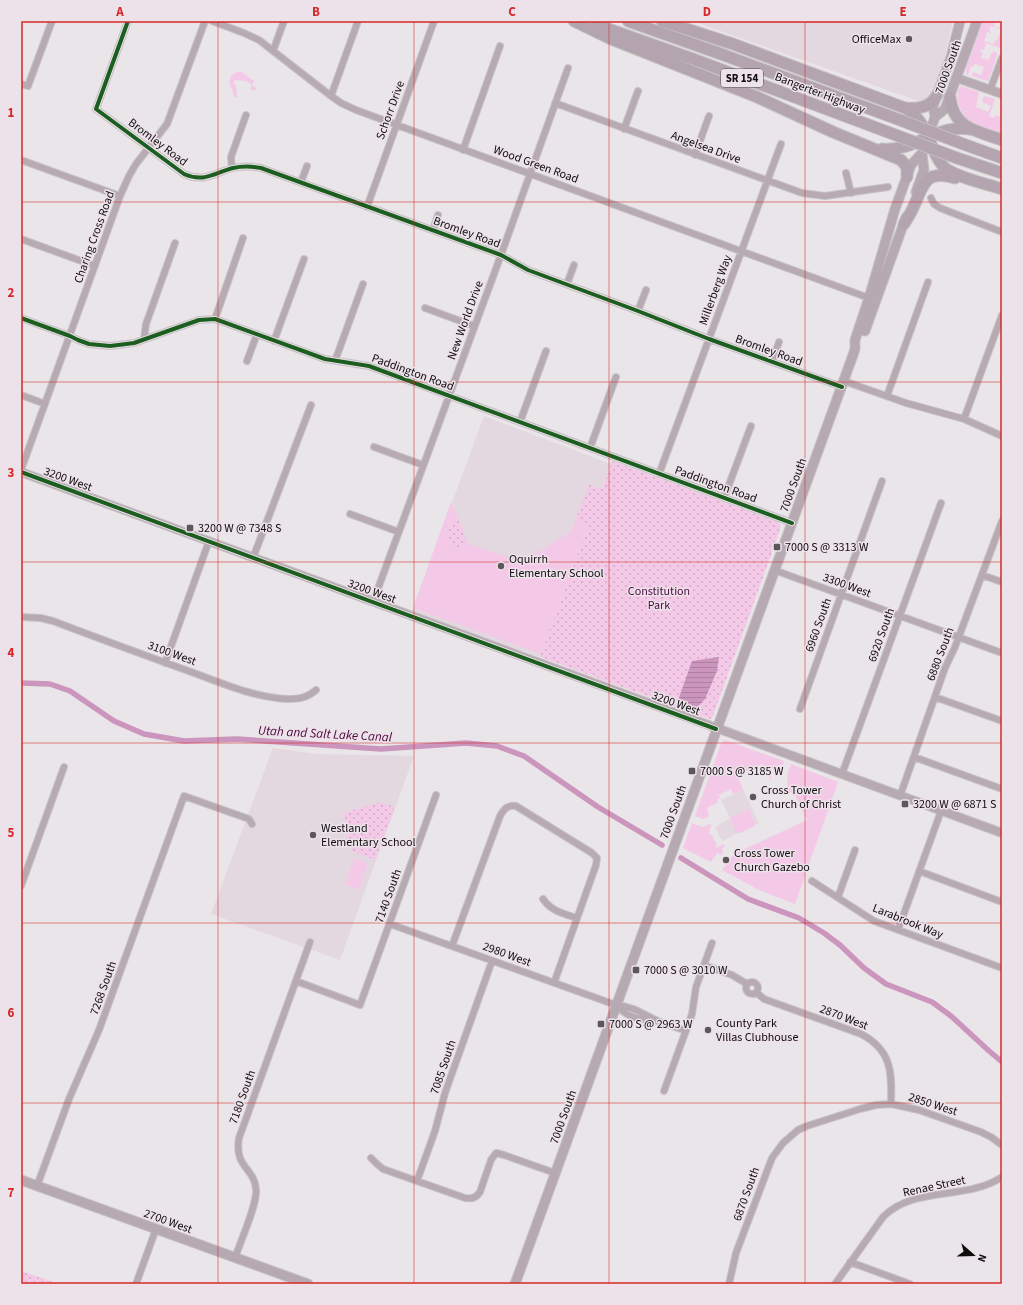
<svg xmlns="http://www.w3.org/2000/svg" width="1023" height="1305" font-family="'Source Sans 3',sans-serif">
<defs>
<pattern id="park-dots" width="8" height="8" patternUnits="userSpaceOnUse"><rect width="8" height="8" fill="#f4c9e7"/><path d="M2 2h.1M6 6h.1" fill="none" stroke="#d0abc5" stroke-width="1.8" stroke-linecap="round"/></pattern>
<pattern id="water-rules" width="6" height="5" patternUnits="userSpaceOnUse"><rect width="6" height="5" fill="#cb95bd"/><path d="M0 2.5h6" fill="none" stroke="#ad7fa1"/></pattern>
</defs>
<rect width="100%" height="100%" fill="#eae5e8"/>
<path fill="#e4d8e0" d="M692 21H953L944 60 932 93 924 103Z
M484 416 608 463 612 461 540 657 412 611Z
M273 748 317 754 414 756 340 960 211 914Z
M743 789 759 823 722 841 715 827 730 818 721 800Z"/>
<path fill="#f4c9e7" d="M983 21H995L994 26 999 28 1001 24H1002V30L991 26 989 30 991 32V33L987 32 984 41 994 44 995 40 997 41 999 35 1002 36 1000 48 986 43 984 50 981 49 980 52 983 53 981 58 988 60 993 51 998 53 988 81 971 76 973 72 981 75 984 67 975 64 973 67 971 66 968 75 966 74V69Z
M237 72H242L249 78 254 81 252 85 256 88 257 90H251V84L246 81 235 80 233 83 236 85 237 97H234L233 92 229 81 232 75Z
M961 86 979 92 976 107 988 112 991 106 982 102 984 96 995 99 989 116 994 118 996 115 1002 118V133C983 127 962 124 958 101 957 95 957 91 961 86Z
M451 502 459 521 445 527 454 550 468 544 522 562 571 532 576 519 589 524 541 654 413 608Z
M725 740 784 761 783 765 776 766 771 769V780L763 764 737 775 743 789 733 794 731 789 719 795 720 798 717 799 718 802 707 808 709 814 708 817 703 819 695 816 721 744Z
M791 764 838 782 795 904 757 889 722 870 734 854 807 820 793 791 790 793 788 791 787 775Z
M749 809 755 823V826L740 833 736 832 730 818Z
M692 823 702 827 711 824 709 833 713 836 714 841H716V848L724 844 725 846 722 849 723 852 721 855 717 853 711 862 683 848Z
M354 858 368 863 359 890 345 885Z"/>
<path fill="url(#park-dots)" d="M612 461 777 522 781 525 780 530 713 716 710 719 540 657 589 524 576 519 589 485 602 489Z
M459 521 468 544 454 550 445 527Z
M380 802 395 807 375 860 351 851 344 813Z
M21 1271 59 1284H21Z"/>
<path fill="url(#water-rules)" d="M719 657 717 671 705 699 693 712 676 706 692 661Z"/>
<g fill="none" stroke-linecap="round" stroke-linejoin="round">
<path stroke="#cb95bd" stroke-width="5.5" d="M21 683 50 684 70 691 114 721 144 734 184 741 237 739 381 749 466 743 497 746 524 756 598 807 662 845
M681 858 748 899 799 918 824 933 840 945 864 968 886 984 932 1002 951 1016 988 1050 1002 1062"/>
<defs>
<path id="minor" d="M128 21 96 109 184 174C204 183 214 173 233 168 242 166 251 166 261 168L501 255 528 270 638 311 709 339 842 387
M212 21 244 33 259 40 331 96 341 103 356 110 869 298
M273 51 284 21
M21 84 28 86 52 21
M990 90 1002 58
M331 96 358 21
M555 103 802 193 825 196 888 187
M624 129 638 91
M463 150 500 46
M695 155 709 116
M21 160 120 196
M232 168 231 157 246 115
M846 173 851 193
M301 182 307 166
M931 198 934 204 940 208 1002 232
M367 207 434 21
M433 230 438 215
M21 239 95 266
M567 284 574 265
M425 308 474 326
M638 311 646 290
M21 318 70 336 78 340 89 344 110 346 134 343 199 320 215 319 325 359 369 366 792 523
M215 319 243 238
M144 339 146 324 175 243
M274 341 304 259
M247 361 257 334
M335 361 363 284
M772 362 779 342
M844 381 906 403 964 419 1002 436
M21 395 45 404
M887 396 928 282
M964 419 1002 315
M520 422 546 351
M374 447 423 465
M590 448 616 377
M21 470 120 196 129 176 136 164 167 124 205 21
M659 474 781 144
M724 498 751 426
M350 514 399 532
M253 558 311 405
M774 570 1002 653
M982 575 1002 582
M373 602 501 255 568 68
M21 617 41 618 53 621C100 639 147 656 194 673 224 684 256 698 288 699 299 699 307 698 316 690
M165 663 209 541
M935 697 1002 721
M800 709 882 481
M914 757 1002 789
M842 774 941 503
M900 796 945 668 955 647 1002 521
M919 871 1002 902
M812 881 874 921 1002 968
M21 886 64 767
M838 897 855 850
M543 899C551 911 564 914 577 918
M390 924 616 1005C635 1007 642 1014 658 1021 667 1025 677 1027 686 1031
M898 930 941 811
M452 946 500 816C504 809 507 805 516 806L592 853 597 858 596 865 554 983
M704 965 732 975 747 984
M296 981 360 1005 436 795
M746 988a6 6 0 1 1 12 0a6 6 0 1 1-12 0Z
M756 992 764 999 861 1034C892 1050 892 1073 891 1104
M616 1005C628 1018 639 1020 656 1020
M664 1091 692 1014 696 987 712 943
M371 1158 377 1164 383 1169 465 1198C472 1199 476 1198 480 1192L491 1160 496 1153 504 1155 555 1173
M417 1181 435 1131 445 1093 492 961
M37 1186 69 1099 99 1030 184 796 249 819 252 824
M235 1258C240 1242 258 1203 256 1189 254 1167 234 1168 239 1138L310 942
M850 1262 910 1284
M136 1284 156 1229
M729 1284 736 1253 772 1158 783 1143 798 1130 807 1126 860 1109 876 1105 891 1104 919 1110 981 1132 991 1137 1002 1145
M835 1284 883 1217C915 1185 966 1201 1002 1177"/>
<path id="tertiary" d="M957 78 1002 94
M21 472 1002 833"/>
<path id="secondary" d="M935 117 945 109 977 21
M916 192 924 170 922 153
M865 331 906 217
M21 1180 308 1284
M515 1284 853 355 855 349V340L869 298 895 209 911 165 922 153 935 117 933 106 951 57 960 21"/>
<path id="motorway" d="M574 21 611 39 757 97 833 132 901 160 907 167V177
M628 21 721 54 900 120
M662 21 733 44 905 108C922 118 927 134 934 151 937 157 939 162 944 167 955 177 987 184 1002 189
M597 25 693 59 893 134
M950 97C953 128 976 131 1002 140
M905 108C918 109 930 108 937 95
M963 144 1002 158
M882 149C917 152 940 121 974 130
M957 158 1002 173
M904 224C907 219 911 213 913 208 924 185 924 169 955 178"/>
</defs>
<use href="#minor" stroke="#c6c3c5" stroke-width="8"/>
<use href="#tertiary" stroke="#c6c3c5" stroke-width="10"/>
<use href="#secondary" stroke="#c6c3c5" stroke-width="11"/>
<use href="#motorway" stroke="#c6c3c5" stroke-width="13"/>
<use href="#minor" stroke="#b7aab3" stroke-width="6"/>
<use href="#tertiary" stroke="#b7aab3" stroke-width="8"/>
<use href="#secondary" stroke="#b7a9b2" stroke-width="9"/>
<use href="#motorway" stroke="#b3a4af" stroke-width="11"/>
<defs>
<path id="motorway-bridge" d="M900 120 963 144
M893 134 957 158"/>
</defs>
<use href="#motorway-bridge" stroke="#c6c3c5" stroke-width="13" stroke-linecap="butt"/>
<use href="#motorway-bridge" stroke="#b3a4af" stroke-width="11"/>
<defs>
<path id="cycleway" d="M128 21 96 109 184 174C204 183 214 173 233 168 242 166 251 166 261 168L501 255 528 270 638 311 709 339 842 387
M21 318 70 336 78 340 89 344 110 346 134 343 199 320 215 319 325 359 369 366 792 523
M21 472 716 729"/>
</defs>
<use href="#cycleway" stroke="#ede2e9" stroke-width="6"/>
<use href="#cycleway" stroke="#1b5e20" stroke-width="4"/>
</g>
<path fill="none" stroke="#d62828" stroke-width="1" stroke-opacity="0.55" d="M218 21V1284M414 21V1284M609 21V1284M805 21V1284M21 202H1002M21 382H1002M21 562H1002M21 743H1002M21 923H1002M21 1103H1002"/>
<g fill="#5c585a" stroke="#ede2e9" stroke-width="1.5">
<circle cx="909" cy="39" r="4"/>
<rect x="186" y="524" width="8" height="8" rx="2"/>
<rect x="773" y="543" width="8" height="8" rx="2"/>
<circle cx="501" cy="566" r="4"/>
<rect x="688" y="767" width="8" height="8" rx="2"/>
<circle cx="753" cy="797" r="4"/>
<rect x="901" y="800" width="8" height="8" rx="2"/>
<circle cx="313" cy="835" r="4"/>
<circle cx="726" cy="860" r="4"/>
<rect x="632" y="966" width="8" height="8" rx="2"/>
<rect x="597" y="1020" width="8" height="8" rx="2"/>
<circle cx="708" cy="1030" r="4"/>
</g>
<g text-anchor="middle" stroke-width="3" stroke-linejoin="round" paint-order="stroke">
<rect fill="#ede2e9" stroke="#524c50" stroke-width="1" x="721" y="69" width="42" height="18" rx="3"/>
<g font-size="11" font-weight="bold" fill="#0f0c0e">
<text x="742" y="82">SR 154</text>
</g>
<g font-size="12" fill="#0f0c0e" stroke="#ede2e9" text-anchor="start">
<text x="901" y="43" text-anchor="end">OfficeMax</text>
<text x="198" y="532">3200 W @ 7348 S</text>
<text x="785" y="551">7000 S @ 3313 W</text>
<text x="509" y="563">Oquirrh<tspan x="509" dy="14">Elementary School</tspan></text>
<text x="700" y="775">7000 S @ 3185 W</text>
<text x="761" y="794">Cross Tower<tspan x="761" dy="14">Church of Christ</tspan></text>
<text x="913" y="808">3200 W @ 6871 S</text>
<text x="321" y="832">Westland<tspan x="321" dy="14">Elementary School</tspan></text>
<text x="734" y="857">Cross Tower<tspan x="734" dy="14">Church Gazebo</tspan></text>
<text x="644" y="974">7000 S @ 3010 W</text>
<text x="716" y="1027">County Park<tspan x="716" dy="14">Villas Clubhouse</tspan></text>
<text x="609" y="1028">7000 S @ 2963 W</text>
</g>
<g font-size="12" fill="#0f0c0e" stroke="#ede2e9">
<text transform="translate(948 67) rotate(-70)" y="4">7000 South</text>
<text transform="translate(820 93) rotate(21)" y="4">Bangerter Highway</text>
<text transform="translate(390 110) rotate(-70)" y="4">Schorr Drive</text>
<text transform="translate(158 142) rotate(37)" y="4">Bromley Road</text>
<text transform="translate(706 147) rotate(20)" y="4">Angelsea Drive</text>
<text transform="translate(536 164) rotate(20)" y="4">Wood Green Road</text>
<text transform="translate(467 232) rotate(20)" y="4">Bromley Road</text>
<text transform="translate(94 237) rotate(-70)" y="4">Charing Cross Road</text>
<text transform="translate(715 290) rotate(-70)" y="4">Millerberg Way</text>
<text transform="translate(465 320) rotate(-70)" y="4">New World Drive</text>
<text transform="translate(769 350) rotate(20)" y="4">Bromley Road</text>
<text transform="translate(413 372) rotate(20)" y="4">Paddington Road</text>
<text transform="translate(68 479) rotate(20)" y="4">3200 West</text>
<text transform="translate(716 484) rotate(20)" y="4">Paddington Road</text>
<text transform="translate(793 485) rotate(-70)" y="4">7000 South</text>
<text transform="translate(847 585) rotate(20)" y="4">3300 West</text>
<text transform="translate(372 591) rotate(20)" y="4">3200 West</text>
<text transform="translate(818 625) rotate(-70)" y="4">6960 South</text>
<text transform="translate(881 635) rotate(-70)" y="4">6920 South</text>
<text transform="translate(172 653) rotate(20)" y="4">3100 West</text>
<text transform="translate(940 654) rotate(-69)" y="4">6880 South</text>
<text transform="translate(676 703) rotate(20)" y="4">3200 West</text>
<text transform="translate(673 812) rotate(-70)" y="4">7000 South</text>
<text transform="translate(388 896) rotate(-70)" y="4">7140 South</text>
<text transform="translate(908 921) rotate(22)" y="4">Larabrook Way</text>
<text transform="translate(507 954) rotate(20)" y="4">2980 West</text>
<text transform="translate(103 988) rotate(-70)" y="4">7268 South</text>
<text transform="translate(844 1017) rotate(21)" y="4">2870 West</text>
<text transform="translate(443 1067) rotate(-71)" y="4">7085 South</text>
<text transform="translate(242 1097) rotate(-70)" y="4">7180 South</text>
<text transform="translate(933 1104) rotate(18)" y="4">2850 West</text>
<text transform="translate(563 1117) rotate(-70)" y="4">7000 South</text>
<text transform="translate(934 1186) rotate(-12)" y="4">Renae Street</text>
<text transform="translate(746 1194) rotate(-70)" y="4">6870 South</text>
<text transform="translate(168 1221) rotate(20)" y="4">2700 West</text>
</g>
<g font-size="12" fill="#4e0841" stroke="#ede2e9">
<text x="659" y="595">Constitution<tspan x="659" dy="14">Park</tspan></text>
</g>
<g font-size="13" font-style="italic" fill="#4c063f" stroke="#ede2e9">
<text transform="translate(325 733) rotate(3)" y="5">Utah and Salt Lake Canal</text>
</g>
</g>
<rect width="1023" height="1305" fill="none" stroke="#ede2e9" stroke-width="44"/>
<g transform="translate(973 1255) rotate(110)" stroke="#ede2e9" stroke-width="3" paint-order="stroke">
<path d="M0-3L7 15L0 10L-7 15Z" fill="#0f0c0e"/>
<text y="-6" font-size="11" font-weight="bold" text-anchor="middle" fill="#0f0c0e">N</text>
</g>
<rect x="22" y="22" width="979" height="1261" fill="none" stroke="#d62828" stroke-width="1.5"/>
<g font-size="13" text-anchor="middle" font-weight="bold" fill="#d62828">
<text x="120" y="16">A</text>
<text x="316" y="16">B</text>
<text x="512" y="16">C</text>
<text x="707" y="16">D</text>
<text x="903" y="16">E</text>
<text x="11" y="117">1</text>
<text x="11" y="297">2</text>
<text x="11" y="477">3</text>
<text x="11" y="657">4</text>
<text x="11" y="837">5</text>
<text x="11" y="1017">6</text>
<text x="11" y="1197">7</text>
</g>
</svg>
